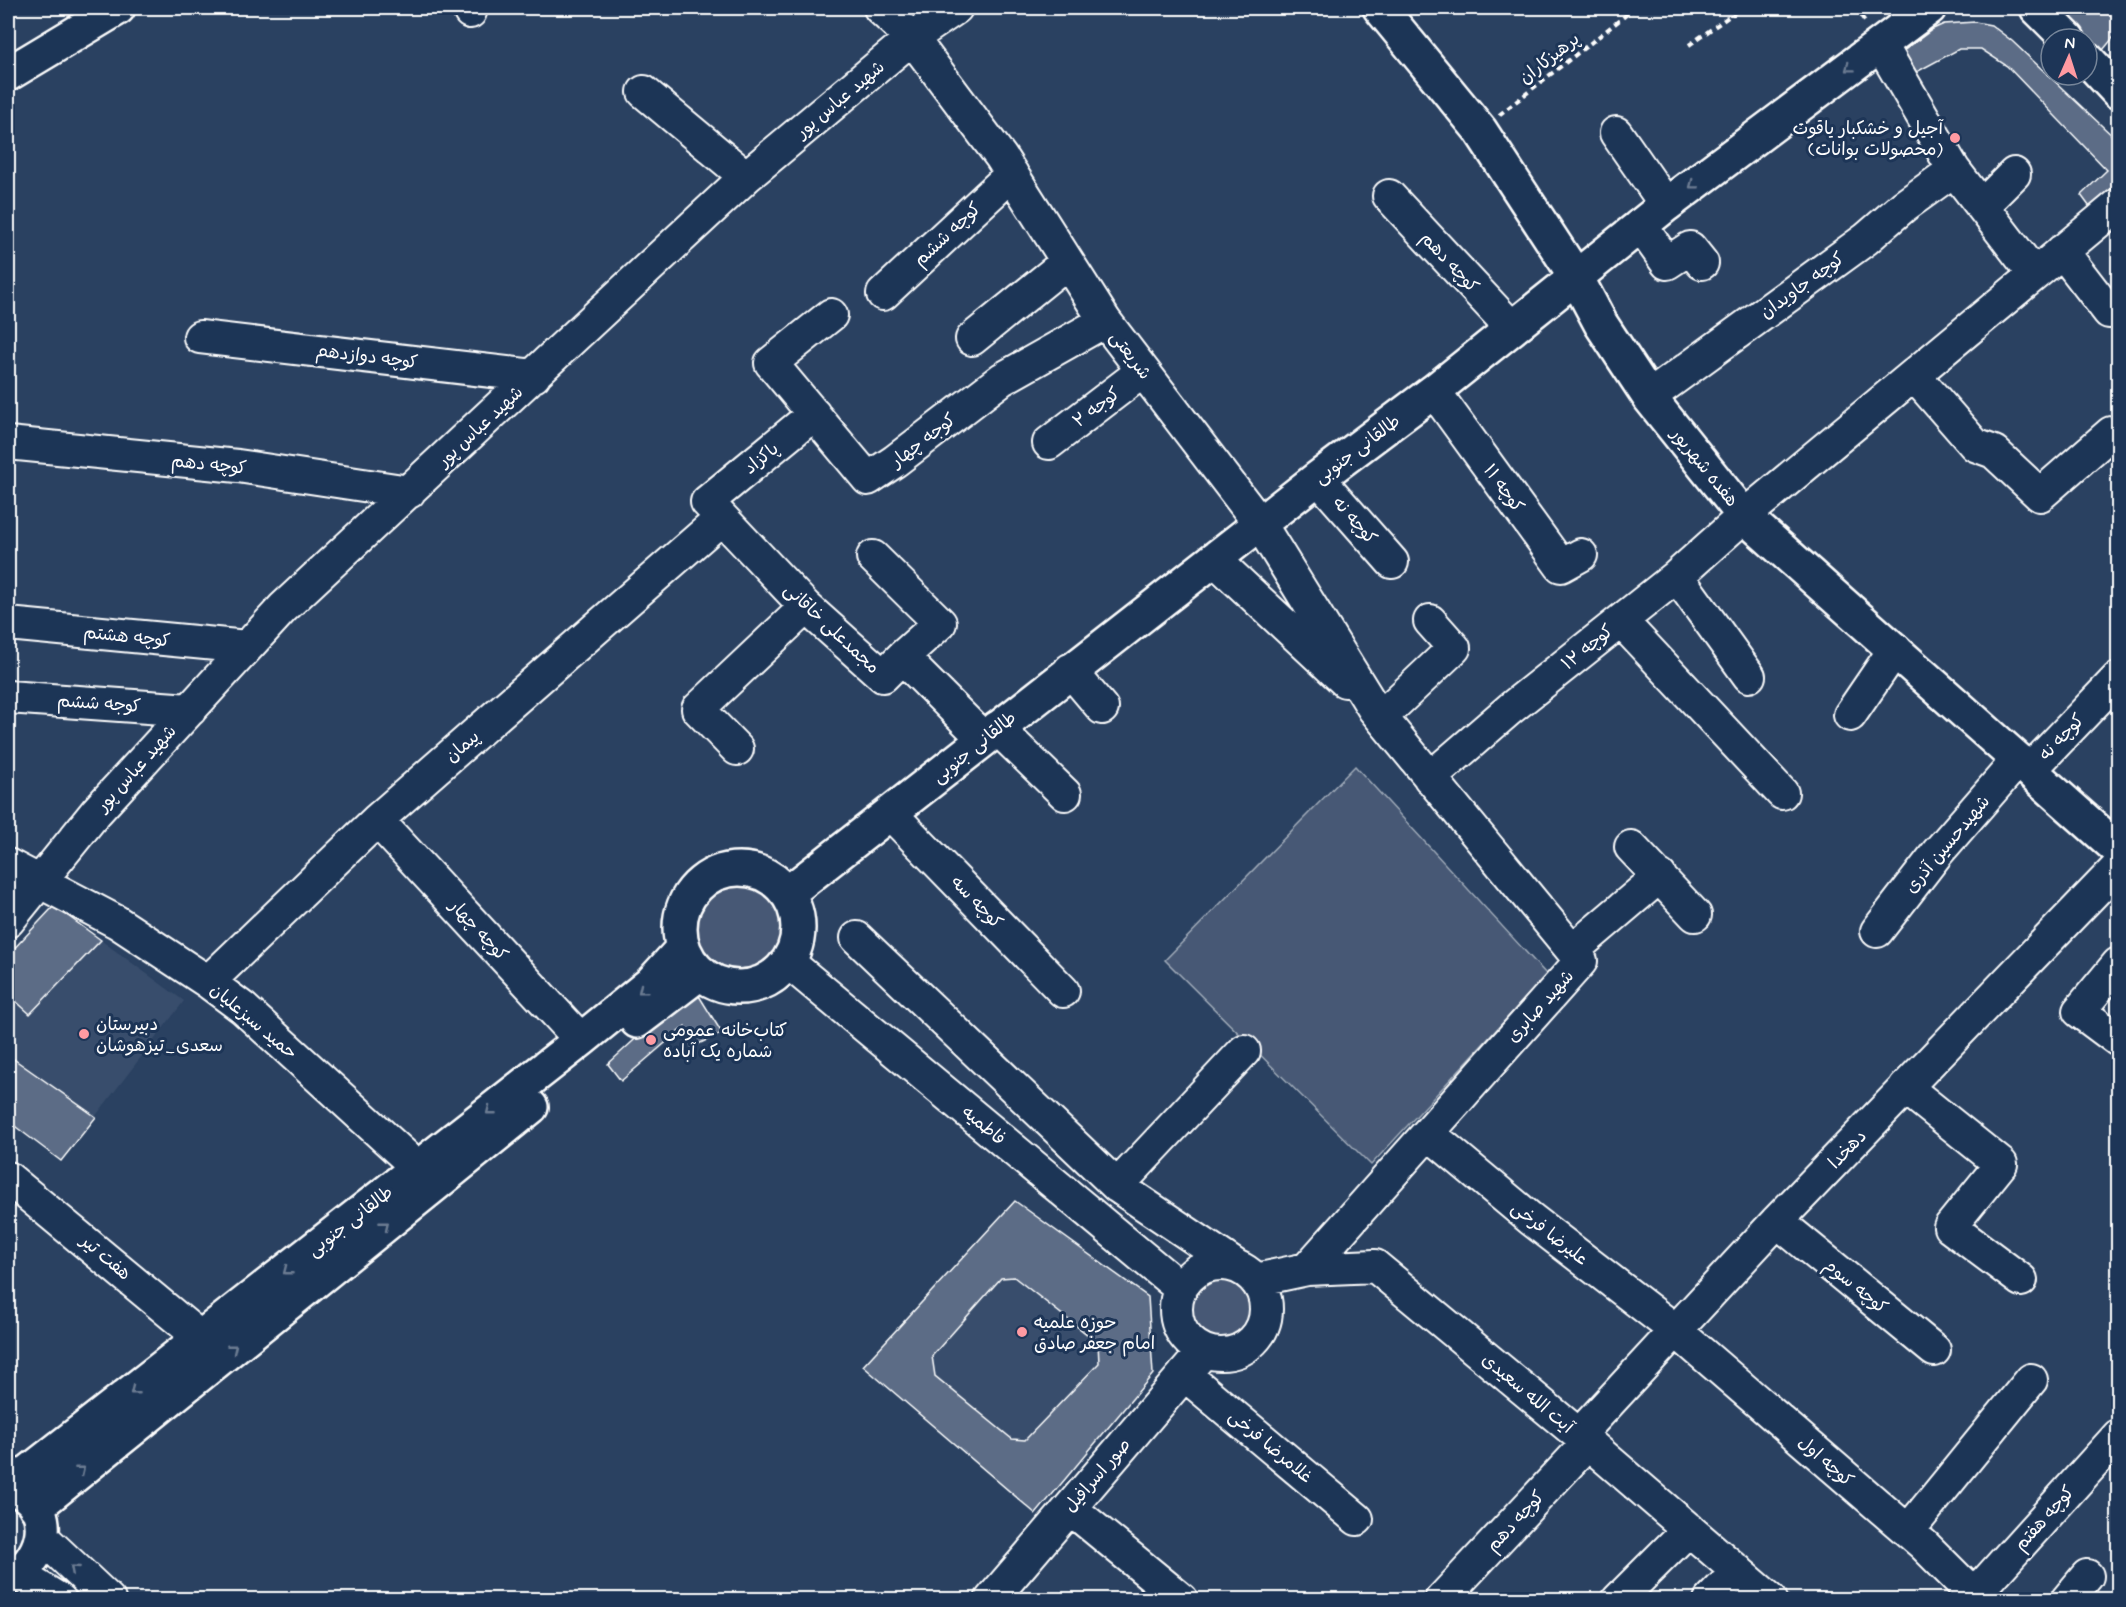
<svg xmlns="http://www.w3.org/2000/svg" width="2126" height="1607" font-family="Mynerve,'Playpen Sans Arabic',sans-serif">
<rect width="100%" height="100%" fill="#2a4161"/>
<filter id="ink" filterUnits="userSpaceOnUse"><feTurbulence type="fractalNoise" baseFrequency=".0167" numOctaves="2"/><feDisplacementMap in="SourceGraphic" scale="12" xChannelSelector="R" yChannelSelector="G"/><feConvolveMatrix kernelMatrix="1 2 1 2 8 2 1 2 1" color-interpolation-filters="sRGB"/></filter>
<g filter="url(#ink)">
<path fill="#394e6c" d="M54 906 184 1001 61 1161 8 1121V955Z
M1015 1201 1148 1297 1153 1374 1036 1514 863 1366Z"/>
<path fill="#465975" stroke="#a2acba" stroke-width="1.5" d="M1355 766 1547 975 1371 1165 1165 960Z
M696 926a45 45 0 1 1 90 0a45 45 0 1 1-90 0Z
M1188 1309a32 32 0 1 1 64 0a32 32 0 1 1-64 0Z"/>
<path fill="#5b6c86" stroke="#fff" stroke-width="1.5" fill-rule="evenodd" d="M2058 8H2111L2118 20V32L2103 50 2061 14Z
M1975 22 1991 25 2012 41 2118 141V194L2092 210 2081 195 2107 170 2007 66 1981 49H1959L1911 75 1898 55 1933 29 1944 24Z
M54 906 101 940 30 1014 8 994V955Z
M696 991 722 1033 692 1047 685 1026 621 1081 608 1064 657 1019Z
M8 1055 96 1117 61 1161 8 1121Z
M1015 1201 1148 1297 1153 1374 1036 1514 863 1366ZM1014 1277 1098 1343 1099 1363 1025 1440 1012 1439 935 1376 932 1356 1001 1278Z"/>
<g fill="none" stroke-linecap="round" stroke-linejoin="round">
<defs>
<path id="minor" d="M880 8 912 38 1001 157 1105 321 1260 524 1374 709 1581 961 1307 1269
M470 12 471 8
M1881 45 1954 170 2034 274
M644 92 746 177
M1616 133 1666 205
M1389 196 1512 328
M1982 206 2014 174
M1640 225 1667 263 1690 248 1702 263
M2062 251 2109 312
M883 294 1012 174
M831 315 771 363 868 479 895 461 1002 379 1105 321
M200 337 534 376
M972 339 1067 262
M1914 375 1975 445 1994 452 2040 495 2111 433
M1434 391 1561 566 1581 555
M1649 397 1866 239 1904 206 1954 170
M814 414 707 502 806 607 883 676 902 657 984 739
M8 443 238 466 409 492
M1049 443 1143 371
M1318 478 1392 562
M873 557 940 623 902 657
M1214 559 1345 681
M1677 576 1749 676
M1621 621 1782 793
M8 624 247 647
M1070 670 1102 708
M8 697 190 710
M1850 715 1895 649
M1381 717 1454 648 1430 621
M997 728 1065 794
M737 749 698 709 806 607
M2030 770 2118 678
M1430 778 1511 708 1677 576 1744 516 2118 205
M890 813 1063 991
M377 820 581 1040
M1631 847 1695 915
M8 865 117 922 208 982 243 1008 417 1167
M8 921 96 812 283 608 746 177 912 38 956 8
M1877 931 1938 852 2018 760
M857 938 1117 1186 1236 1266
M1573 950 1660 876
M788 962 1180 1288
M2118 964 2079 1011 2118 1040
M208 982 377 820 722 518
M1905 1087 2001 1164 1950 1227 2021 1280
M1428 1133 1531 1219 1675 1330 1924 1545 1974 1595
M8 1178 202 1339
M1117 1186 1244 1051
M1777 1221 1934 1350
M1176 1309a45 45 0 1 1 90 0a45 45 0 1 1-90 0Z
M1256 1280 1307 1269 1375 1266 1579 1435 1771 1600
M1184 1374 1357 1519
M1579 1435 1777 1221 2118 867
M1070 1508 1182 1600
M1908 1531 2031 1380
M42 1537 109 1600
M18 1574 60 1600
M991 1600 1204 1351
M1441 1600 1588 1443
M1618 1600 1689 1529
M1710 1600 1738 1571
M1970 1600 2118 1436
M2067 1600 2087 1576"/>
<path id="major" d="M1380 8 1480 130 1576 277 1601 324 1649 397 1744 516 2118 849
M2037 8 2068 39
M2087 59 2118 92
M8 74 118 8
M680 928a59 59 0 1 1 118 0a59 59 0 1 1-118 0Z
M788 893 1318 478 1434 391 1666 205 1929 8
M637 1021 700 973
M11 1486 581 1040 651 983 683 948
M36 1507 531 1107
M8 1578C42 1565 58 1513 21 1492"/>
</defs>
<use href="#minor" stroke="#fff" stroke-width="36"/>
<use href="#major" stroke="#fff" stroke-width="38"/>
<path stroke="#fff" stroke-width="4" stroke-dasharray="6 4.5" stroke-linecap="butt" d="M1855 8 1867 24
M1689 45 1741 8
M1499 115 1635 8"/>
<use href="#minor" stroke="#1d3557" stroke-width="32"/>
<use href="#major" stroke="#1d3557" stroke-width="33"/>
</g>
<defs><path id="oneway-chevron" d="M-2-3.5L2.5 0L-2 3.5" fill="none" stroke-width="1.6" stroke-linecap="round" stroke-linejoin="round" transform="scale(1.5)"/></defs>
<g stroke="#6c7c92">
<use href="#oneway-chevron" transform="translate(1849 68) rotate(143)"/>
<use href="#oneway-chevron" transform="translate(1693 185) rotate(143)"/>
<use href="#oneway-chevron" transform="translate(642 990) rotate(141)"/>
<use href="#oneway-chevron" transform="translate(490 1111) rotate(142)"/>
<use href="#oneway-chevron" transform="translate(385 1225) rotate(-39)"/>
<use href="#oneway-chevron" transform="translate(287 1271) rotate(142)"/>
<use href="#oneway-chevron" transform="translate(233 1348) rotate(-39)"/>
<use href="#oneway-chevron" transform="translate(134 1391) rotate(142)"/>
<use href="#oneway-chevron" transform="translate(81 1470) rotate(-39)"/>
<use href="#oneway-chevron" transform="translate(74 1569) rotate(-139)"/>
</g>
</g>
<g fill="#ff9aa2" stroke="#1d3557" stroke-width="2">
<circle cx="1955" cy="138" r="6"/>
<circle cx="84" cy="1034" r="6"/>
<circle cx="651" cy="1040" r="6"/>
<circle cx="1022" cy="1332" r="6"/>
</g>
<g text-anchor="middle" stroke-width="6" stroke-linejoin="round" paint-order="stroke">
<g font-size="18" fill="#fff" stroke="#1d3557">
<text transform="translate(1549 58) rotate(-38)" y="6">پرهیزکاران</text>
<text transform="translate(840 99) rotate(-40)" y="6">شهید عباس پور</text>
<text transform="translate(947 234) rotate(-43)" y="6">کوچه ششم</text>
<text transform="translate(1450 262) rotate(47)" y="6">کوچه دهم</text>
<text transform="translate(1802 285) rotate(-36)" y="6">کوچه جاویدان</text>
<text transform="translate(1131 355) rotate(53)" y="6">شریعتی</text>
<text transform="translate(367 356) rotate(7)" y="6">کوچه دوازدهم</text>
<text transform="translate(1096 407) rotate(-37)" y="6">کوجه ۲</text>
<text transform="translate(480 426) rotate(-43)" y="6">شهید عباس پور</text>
<text transform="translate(923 440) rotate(-37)" y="6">کوجه چهار</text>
<text transform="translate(1357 449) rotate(-37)" y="6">طالقانی جنوبی</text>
<text transform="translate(761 458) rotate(-39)" y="6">پاکزاد</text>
<text transform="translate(209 464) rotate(6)" y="6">کوچه دهم</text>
<text transform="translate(1705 467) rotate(51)" y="6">هفده شهریور</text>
<text transform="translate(1504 488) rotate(54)" y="6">کوچه ۱۱</text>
<text transform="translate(1355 520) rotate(49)" y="6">کوچه نه</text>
<text transform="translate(832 628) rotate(43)" y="6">مجمدعلی خاقانی</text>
<text transform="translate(127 636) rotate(6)" y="6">کوچه هشتم</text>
<text transform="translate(1587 647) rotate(-39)" y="6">کوچه ۱۲</text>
<text transform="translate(99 703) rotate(4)" y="6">کوجه ششم</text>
<text transform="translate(2061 737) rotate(-46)" y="6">کوچه نه</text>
<text transform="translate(462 746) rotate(-41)" y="6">پیمان</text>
<text transform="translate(974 747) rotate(-39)" y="6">طالقانی جنوبی</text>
<text transform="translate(136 768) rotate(-48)" y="6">شهید عباس پور</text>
<text transform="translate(1947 844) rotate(-50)" y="6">شهیدحسین آذری</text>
<text transform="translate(977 902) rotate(46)" y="6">کوچه سه</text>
<text transform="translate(479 930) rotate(47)" y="6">کوچه چهار</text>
<text transform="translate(1540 1006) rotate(-48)" y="6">شهید صابری</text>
<text transform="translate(254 1021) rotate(40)" y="6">حمید سبزعلیان</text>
<text transform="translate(984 1125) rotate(40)" y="6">فاطمیه</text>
<text transform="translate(1847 1149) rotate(-46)" y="6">دهخدا</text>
<text transform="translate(350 1221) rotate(-38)" y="6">طالقانی جنوبی</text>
<text transform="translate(1550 1233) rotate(38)" y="6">علیرضا فرخی</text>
<text transform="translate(106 1257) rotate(40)" y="6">هفت تیر</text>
<text transform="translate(1856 1286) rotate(39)" y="6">کوچه سوم</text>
<text transform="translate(1528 1393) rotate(40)" y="6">آیت الله سعیدی</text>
<text transform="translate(1271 1446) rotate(40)" y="6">غلامرضا فرخی</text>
<text transform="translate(1826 1461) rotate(41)" y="6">کوچه اول</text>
<text transform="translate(1097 1475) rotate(-49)" y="6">صور اسرافیل</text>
<text transform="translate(2044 1518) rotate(-48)" y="6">کوچه هفتم</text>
<text transform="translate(1515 1521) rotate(-47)" y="6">کوچه دهم</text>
</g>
<g font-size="18" fill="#fff" stroke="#1d3557" text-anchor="start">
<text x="1943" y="134" text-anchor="end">آجیل و خشکبار یاقوت<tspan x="1943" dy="21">(محصولات بوانات)</tspan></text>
<text x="96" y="1030">دبیرستان<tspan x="96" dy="21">سعدی_تیزهوشان</tspan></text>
<text x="663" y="1036">کتاب‌خانه عمومی<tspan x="663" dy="21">شماره یک آباده</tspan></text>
<text x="1034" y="1328">حوزه علمیه<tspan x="1034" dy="21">امام جعفر صادق</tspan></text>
</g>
</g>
<rect width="2126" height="1607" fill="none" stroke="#1d3557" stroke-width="30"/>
<rect x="15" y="15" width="2096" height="1577" fill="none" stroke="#fff" stroke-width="2" filter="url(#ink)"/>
<g transform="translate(2069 57) rotate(3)"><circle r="28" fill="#1d3557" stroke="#77869a" stroke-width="1.5"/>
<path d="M0-4.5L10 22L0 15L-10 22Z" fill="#ff9aa2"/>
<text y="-9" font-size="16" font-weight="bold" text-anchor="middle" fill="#ffffff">N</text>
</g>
</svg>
